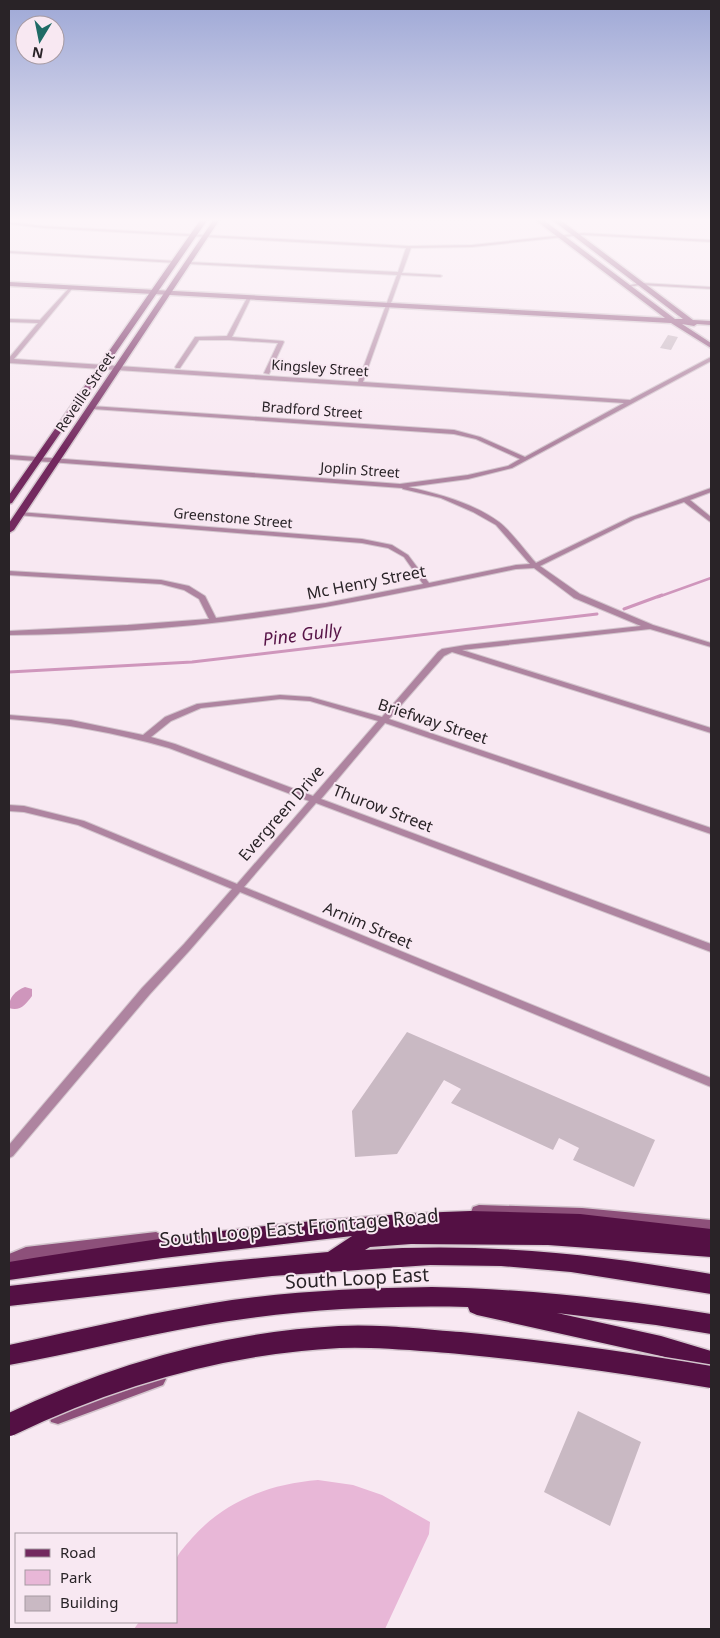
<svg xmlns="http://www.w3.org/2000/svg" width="720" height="1638" font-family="'Noto Sans',sans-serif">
<rect width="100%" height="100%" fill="#f8e8f2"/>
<path fill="#e8b7d7" d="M318 1480 353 1485 382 1495 430 1522 429 1534 385 1629H134L139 1622H176C176 1607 173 1572 176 1560 178 1553 187 1544 192 1538 225 1501 269 1484 318 1480Z"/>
<path fill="#cf96bc" d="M25 987 32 989V996C26 1004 20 1012 9 1008 9 997 15 991 25 987Z"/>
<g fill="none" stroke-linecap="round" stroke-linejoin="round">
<path stroke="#cf96bc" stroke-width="2.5" d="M658 597 711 578"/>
<path stroke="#cf96bc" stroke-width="3" d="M624 609 662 595
M9 672 192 662 597 614"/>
</g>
<path fill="#c9b9c3" d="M668 335 678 337 671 350 660 348Z
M407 1032 655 1140 634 1187 573 1160 579 1148 559 1138 553 1150 451 1103 461 1089 444 1080 397 1154 355 1157 352 1111Z
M578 1411 641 1442 610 1526 544 1492Z"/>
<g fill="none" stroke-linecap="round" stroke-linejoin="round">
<defs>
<path id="minor" d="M381 219H471L469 220Z
M9 222 43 226 409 246 472 245 583 233 711 240V242L583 235 472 247 411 248 402 273 440 275 442 276 440 277 401 275 363 382 630 400 711 357V361L512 468 468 479 408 487C439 494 473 503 499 522 510 530 526 552 536 563L631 517 711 488V492L690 500 711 517V522L709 521 684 502 635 519 540 566 580 594 653 625 711 643V647L650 629 462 650 711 728V733L452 652 444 656 389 719 711 828V834L385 723 321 799 711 944V952L316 803 244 887 711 1078V1087L240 892 190 950 150 994 13 1156 9 1158V1145L142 988 184 944 232 889 78 825 24 812 9 811V805L24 806 84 821 237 884 309 801 169 748C116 733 64 723 9 719V715L71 720 143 735 165 717 197 704 280 695 310 697 382 717 438 652 442 649 466 645 641 626 574 598 534 568 516 569C440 585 365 601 289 613 196 627 102 634 9 635V631L128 625 209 619 199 599 184 590 161 584 9 575V571L161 580 189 586 205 596 216 618 326 603 423 584 404 557 388 548 362 543 17 515 16 514 19 512 362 539 392 545 408 555 429 583 516 565 530 564 496 525 473 512 441 498 403 489 402 488 9 459V455L400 484 468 475 508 466 520 459 476 439 454 434 93 409 91 408V406L454 430 480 437 525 457 624 403 9 363V358L38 323 9 322V319L40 320 70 287 72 288V289L14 359 358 382 397 275 189 264 187 263 189 262 398 272 406 248 43 228 9 224ZM280 699 310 701 378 721 313 796 175 744 151 737 171 721 201 708Z
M9 251 176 261 178 262 176 263 9 253Z
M641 283 711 287V289L641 285 627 287 625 286Z
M249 297 251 298 232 337 283 341 284 342 269 374 264 373 278 343 229 340H199L180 368H176L175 367 195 337 227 336 247 298Z"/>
<path id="secondary" d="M534 219H542L675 319H683L551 219H559L693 320 711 321V325L697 324 694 326 682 324 711 343V348L671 323 9 286V282L665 318Z
M479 1205 582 1208 711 1220V1234L582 1222 479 1219 473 1217 471 1212 473 1207Z
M156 1232 162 1235 164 1240 162 1245 156 1248 27 1263 9 1270V1254L26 1247Z
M157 1370 163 1373 166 1379 163 1385 58 1424 51 1422 49 1415 51 1408Z"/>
<path id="primary" d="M201 219H208L12 503 9 504V495Z
M214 219H220L14 530 9 533V523Z"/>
<path id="motorway" d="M470 1211 580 1214 711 1229V1257L548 1245 411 1244 370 1247 365 1250C482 1242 596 1254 711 1274V1294L571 1272 501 1266 430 1265 272 1276 9 1306V1286L219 1262 328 1252 352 1236 163 1258 9 1280V1262C161 1237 316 1216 470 1211Z
M432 1287C526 1289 618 1299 711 1314V1334L656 1325 557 1313 661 1336 711 1351V1372L661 1356 477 1315 470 1312 468 1307C378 1305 287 1310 199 1326 135 1337 72 1354 9 1365V1345C83 1329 157 1311 232 1300 298 1291 365 1288 432 1287Z"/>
</defs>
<use href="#minor" stroke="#d3c5cd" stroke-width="2"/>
<use href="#secondary" stroke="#d3c5cd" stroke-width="3"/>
<use href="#primary" stroke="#d3c5cd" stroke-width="3"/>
<use href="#motorway" stroke="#d3c5cd" stroke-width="3"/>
<use href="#minor" fill="#ae84a0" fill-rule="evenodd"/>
<use href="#secondary" fill="#8d507a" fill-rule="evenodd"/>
<use href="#primary" fill="#73295f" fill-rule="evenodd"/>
<use href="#motorway" fill="#541044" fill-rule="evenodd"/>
<defs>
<path id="motorway-bridge" d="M9 1425C113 1375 223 1343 339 1337 379 1335 420 1340 460 1343 544 1351 628 1363 711 1377"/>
</defs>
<use href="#motorway-bridge" stroke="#d3c5cd" stroke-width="25" stroke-linecap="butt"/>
<use href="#motorway-bridge" stroke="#541044" stroke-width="22"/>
</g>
<linearGradient id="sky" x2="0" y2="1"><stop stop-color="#9ea8d6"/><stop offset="0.49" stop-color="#fcf5f9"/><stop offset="1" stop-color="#fcf5f9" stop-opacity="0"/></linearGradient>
<rect width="720" height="449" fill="url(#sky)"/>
<g text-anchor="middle" stroke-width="4" stroke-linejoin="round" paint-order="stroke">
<g font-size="14" fill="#292327" stroke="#f8e8f2">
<text transform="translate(320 368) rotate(4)" y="5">Kingsley Street</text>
<text transform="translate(85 392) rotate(-56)" y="5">Reveille Street</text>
<text transform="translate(312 410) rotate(4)" y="5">Bradford Street</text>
<text transform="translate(360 470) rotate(4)" y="5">Joplin Street</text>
<text transform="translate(233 518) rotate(5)" y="5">Greenstone Street</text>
</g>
<g font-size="16" fill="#292327" stroke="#f8e8f2">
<text transform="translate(366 582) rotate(-11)" y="6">Mc Henry Street</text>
<text transform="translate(433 721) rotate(18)" y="6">Briefway Street</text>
<text transform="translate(383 808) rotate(21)" y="6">Thurow Street</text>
<text transform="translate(281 813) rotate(-49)" y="6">Evergreen Drive</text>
<text transform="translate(368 925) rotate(23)" y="6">Arnim Street</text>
</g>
<g font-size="18" font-style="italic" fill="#571447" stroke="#f8e8f2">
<text transform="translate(302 635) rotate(-7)" y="6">Pine Gully</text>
</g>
<g font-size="19" fill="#292327" stroke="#f8e8f2">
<text transform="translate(299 1227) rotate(-5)" y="7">South Loop East Frontage Road</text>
<text transform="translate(357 1278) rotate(-3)" y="7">South Loop East</text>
</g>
</g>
<rect width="720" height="1638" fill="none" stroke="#292327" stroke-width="20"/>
<rect x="15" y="1533" width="162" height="90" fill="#f8e8f2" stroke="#a599a1"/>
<rect x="25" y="1549" width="25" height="8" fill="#73295f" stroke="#a599a1"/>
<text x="60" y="1558" font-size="15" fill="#292327">Road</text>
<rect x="25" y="1570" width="25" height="15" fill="#e8b7d7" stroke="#a599a1"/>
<text x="60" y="1583" font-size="15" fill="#292327">Park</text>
<rect x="25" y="1596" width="25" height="15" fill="#c9b9c3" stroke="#a599a1"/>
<text x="60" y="1608" font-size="15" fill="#292327">Building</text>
<g transform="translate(40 40) rotate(190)"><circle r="24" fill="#f8e8f2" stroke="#a599a1"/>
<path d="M0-4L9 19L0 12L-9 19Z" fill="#1f6b66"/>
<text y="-8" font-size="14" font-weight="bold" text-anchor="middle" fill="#292327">N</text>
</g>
</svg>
